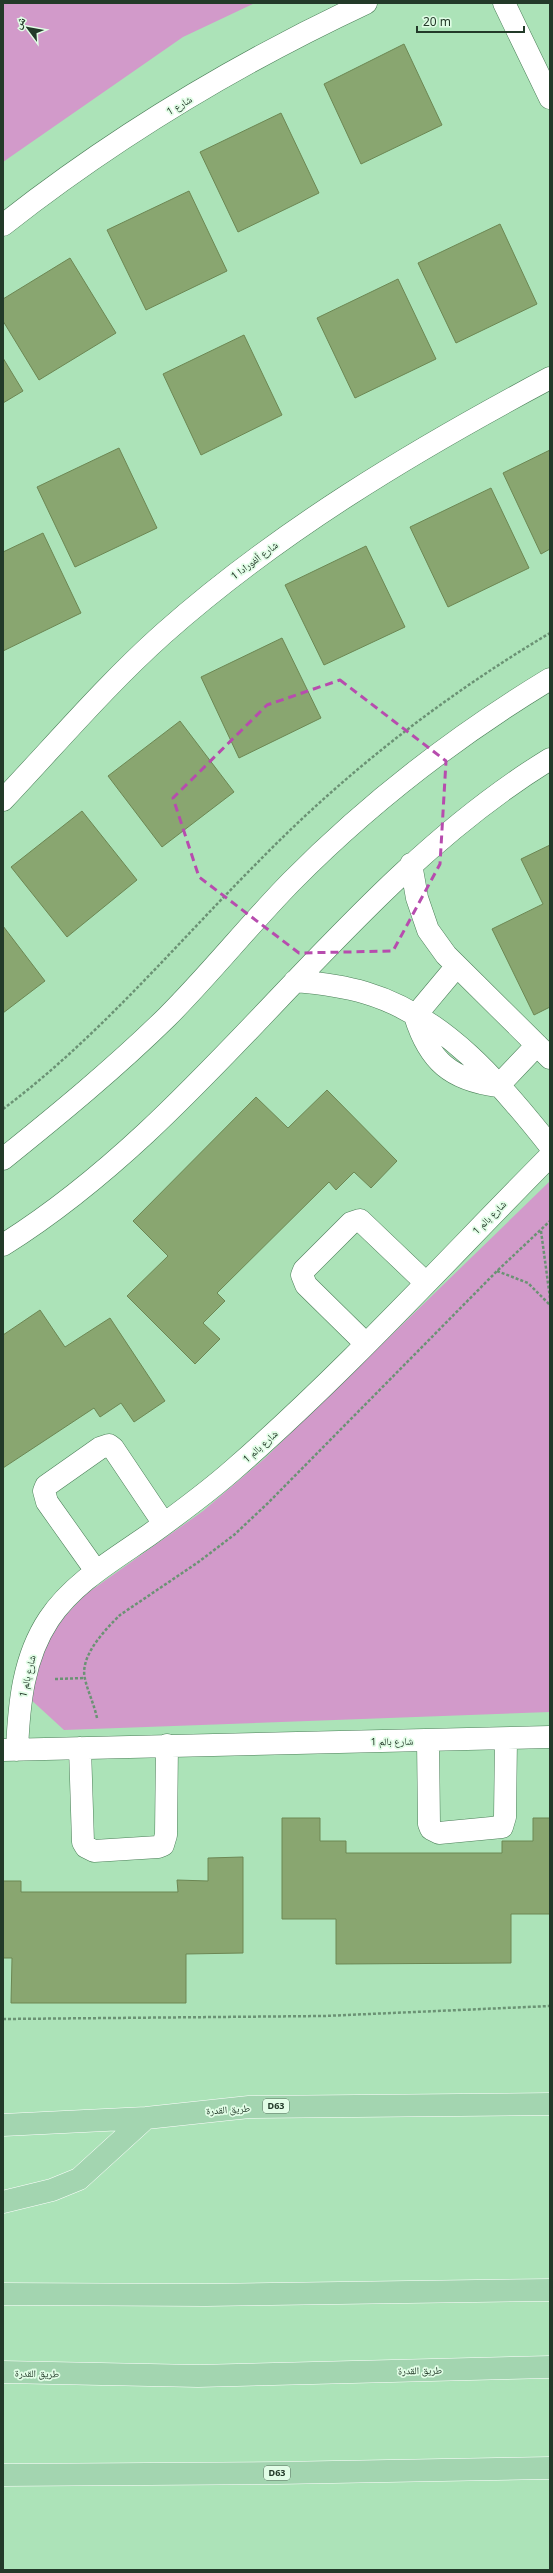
<svg xmlns="http://www.w3.org/2000/svg" width="553" height="2573" font-family="'Noto Sans','Noto Naskh Arabic',sans-serif">
<rect width="100%" height="100%" fill="#ace3b8"/>
<path fill="#d29aca" d="M3 3H255L183 37 3 162Z
M550 1181V1712L64 1730 28 1697 46 1643 65 1616 86 1594 203 1511 264 1459Z"/>
<path fill="#89a670" stroke="#6c8753" d="M404 44 442 125 361 164 324 84Z
M281 113 319 193 238 232 200 152Z
M189 191 227 271 146 310 107 230Z
M500 224 537 304 456 343 418 263Z
M70 258 116 333 39 380 3 321V299Z
M398 279 436 359 355 398 317 318Z
M244 335 282 415 201 455 163 374Z
M3 358 23 391 3 403Z
M119 448 157 528 75 567 37 487Z
M550 450V549L541 554 503 473Z
M491 488 529 568 448 607 410 527Z
M43 533 81 613 3 651V552Z
M366 546 405 627 324 665 285 585Z
M282 638 321 718 239 758 201 677Z
M180 721 234 792 162 847 108 776Z
M82 811 137 880 67 937 11 867Z
M550 845V1007L534 1015 492 929 543 904 521 859Z
M3 926 45 981 3 1013Z
M327 1090 397 1161 371 1188 354 1172 336 1190 329 1182 217 1293 225 1301 203 1323 220 1339 195 1364 127 1296 168 1256 133 1221 256 1097 288 1128Z
M40 1310 65 1347 110 1318 165 1401 134 1422 121 1403 100 1417 94 1408 3 1468V1335Z
M282 1818H320V1841H346V1853H502V1841H533V1818H550V1914H511V1963L336 1964V1919H282Z
M243 1857V1953L186 1954V2003H11L12 1958H3V1881H21V1892H178L177 1880 208 1881V1858Z"/>
<g fill="none" stroke-linecap="round" stroke-linejoin="round">
<defs>
<path id="minor" d="M504 3 550 98
M3 225C115 137 238 63 366 3
M3 800C55 745 106 685 163 634 279 531 413 451 550 378
M411 864 417 898 428 930 446 955 550 1058
M295 981C319 983 343 986 366 993 444 1016 502 1085 550 1146
M415 1016C429 1061 451 1080 498 1086L537 1045
M415 1016 456 967
M3 1159C59 1114 115 1068 167 1017 210 974 248 926 291 882 368 804 456 736 550 679
M3 1245C212 1114 340 888 550 759
M365 1343 306 1285 302 1275 304 1270 351 1223 360 1220 425 1282
M96 1571 47 1502 44 1491 46 1486 100 1448 109 1445 113 1448 164 1524
M428 1740 429 1824 431 1829 439 1833 502 1827 505 1817 506 1739
M80 1748 83 1842 86 1847 94 1851 158 1847 163 1845 166 1835 167 1745
M3 1750 550 1737
M17 1750C19 1704 23 1658 49 1619 73 1583 113 1560 149 1535 178 1514 207 1493 234 1469 345 1372 446 1261 550 1156"/>
<path id="major" d="M3 2125 146 2118 249 2107 550 2104
M3 2202 52 2190 79 2179 146 2118
M3 2294 206 2295 550 2290
M3 2372 198 2376 550 2367
M3 2475 279 2473 550 2468"/>
</defs>
<use href="#minor" stroke="#4b7f58" stroke-width="23"/>
<use href="#major" stroke="#fff" stroke-width="23"/>
<path stroke="#6b9274" stroke-width="2.5" stroke-dasharray="3 2" stroke-linecap="butt" d="M3 1109C98 1038 176 944 260 860 346 772 444 696 550 633
M541 1231 550 1298
M497 1271 528 1283 550 1305
M55 1679 84 1678
M97 1718C94 1704 88 1692 85 1679 79 1656 106 1629 120 1615L197 1563 234 1535 268 1503 497 1271 550 1221
M3 2019 324 2016 550 2006"/>
<use href="#minor" stroke="#fff" stroke-width="22"/>
<use href="#major" stroke="#a3d5b0" stroke-width="22"/>
</g>
<path fill="none" stroke="#b74cae" stroke-width="3" stroke-dasharray="8 5" stroke-linejoin="round" d="M340 680 446 761 440 864 393 951 299 953 199 877 173 798 267 705Z"/>
<g text-anchor="middle" stroke-width="3.5" stroke-linejoin="round" paint-order="stroke">
<g fill="#e1fde6" stroke="#5c7462" stroke-width="1">
<rect x="263" y="2099" width="26" height="14" rx="3"/>
<rect x="264" y="2466" width="26" height="14" rx="3"/>
</g>
<g font-size="9" font-weight="bold" fill="#233a29">
<text x="276" y="2109">D63</text>
<text x="277" y="2476">D63</text>
</g>
<g font-size="10" fill="#233a29" stroke="#e1fde6">
<text transform="translate(179 105) rotate(-31)" y="4">شارع 1</text>
<text transform="translate(254 560) rotate(-37)" y="4">شارع ألفورادا 1</text>
<text transform="translate(489 1217) rotate(-45)" y="4">شارع بالم 1</text>
<text transform="translate(260 1446) rotate(-42)" y="4">شارع بالم 1</text>
<text transform="translate(27 1676) rotate(-77)" y="4">شارع بالم 1</text>
<text transform="translate(392 1741) rotate(-1)" y="4">شارع بالم 1</text>
<text transform="translate(228 2109) rotate(-4)" y="4">طريق القدرة</text>
<text transform="translate(420 2370) rotate(-1)" y="4">طريق القدرة</text>
<text transform="translate(37 2373) rotate(1)" y="4">طريق القدرة</text>
</g>
</g>
<rect width="553" height="2573" fill="none" stroke="#233a29" stroke-width="8"/>
<g transform="translate(28 28) rotate(302)" stroke="#e1fde6" stroke-width="3" paint-order="stroke">
<path d="M0-3L7 15L0 10L-7 15Z" fill="#233a29"/>
<text y="-6" font-size="11" font-weight="bold" text-anchor="middle" fill="#233a29">ش</text>
</g>
<path d="M417 26v6h107v-6" fill="none" stroke="#233a29" stroke-width="2"/>
<text x="423" y="26" font-size="12" fill="#233a29" stroke="#e1fde6" stroke-width="3" paint-order="stroke">20 m</text>
</svg>
